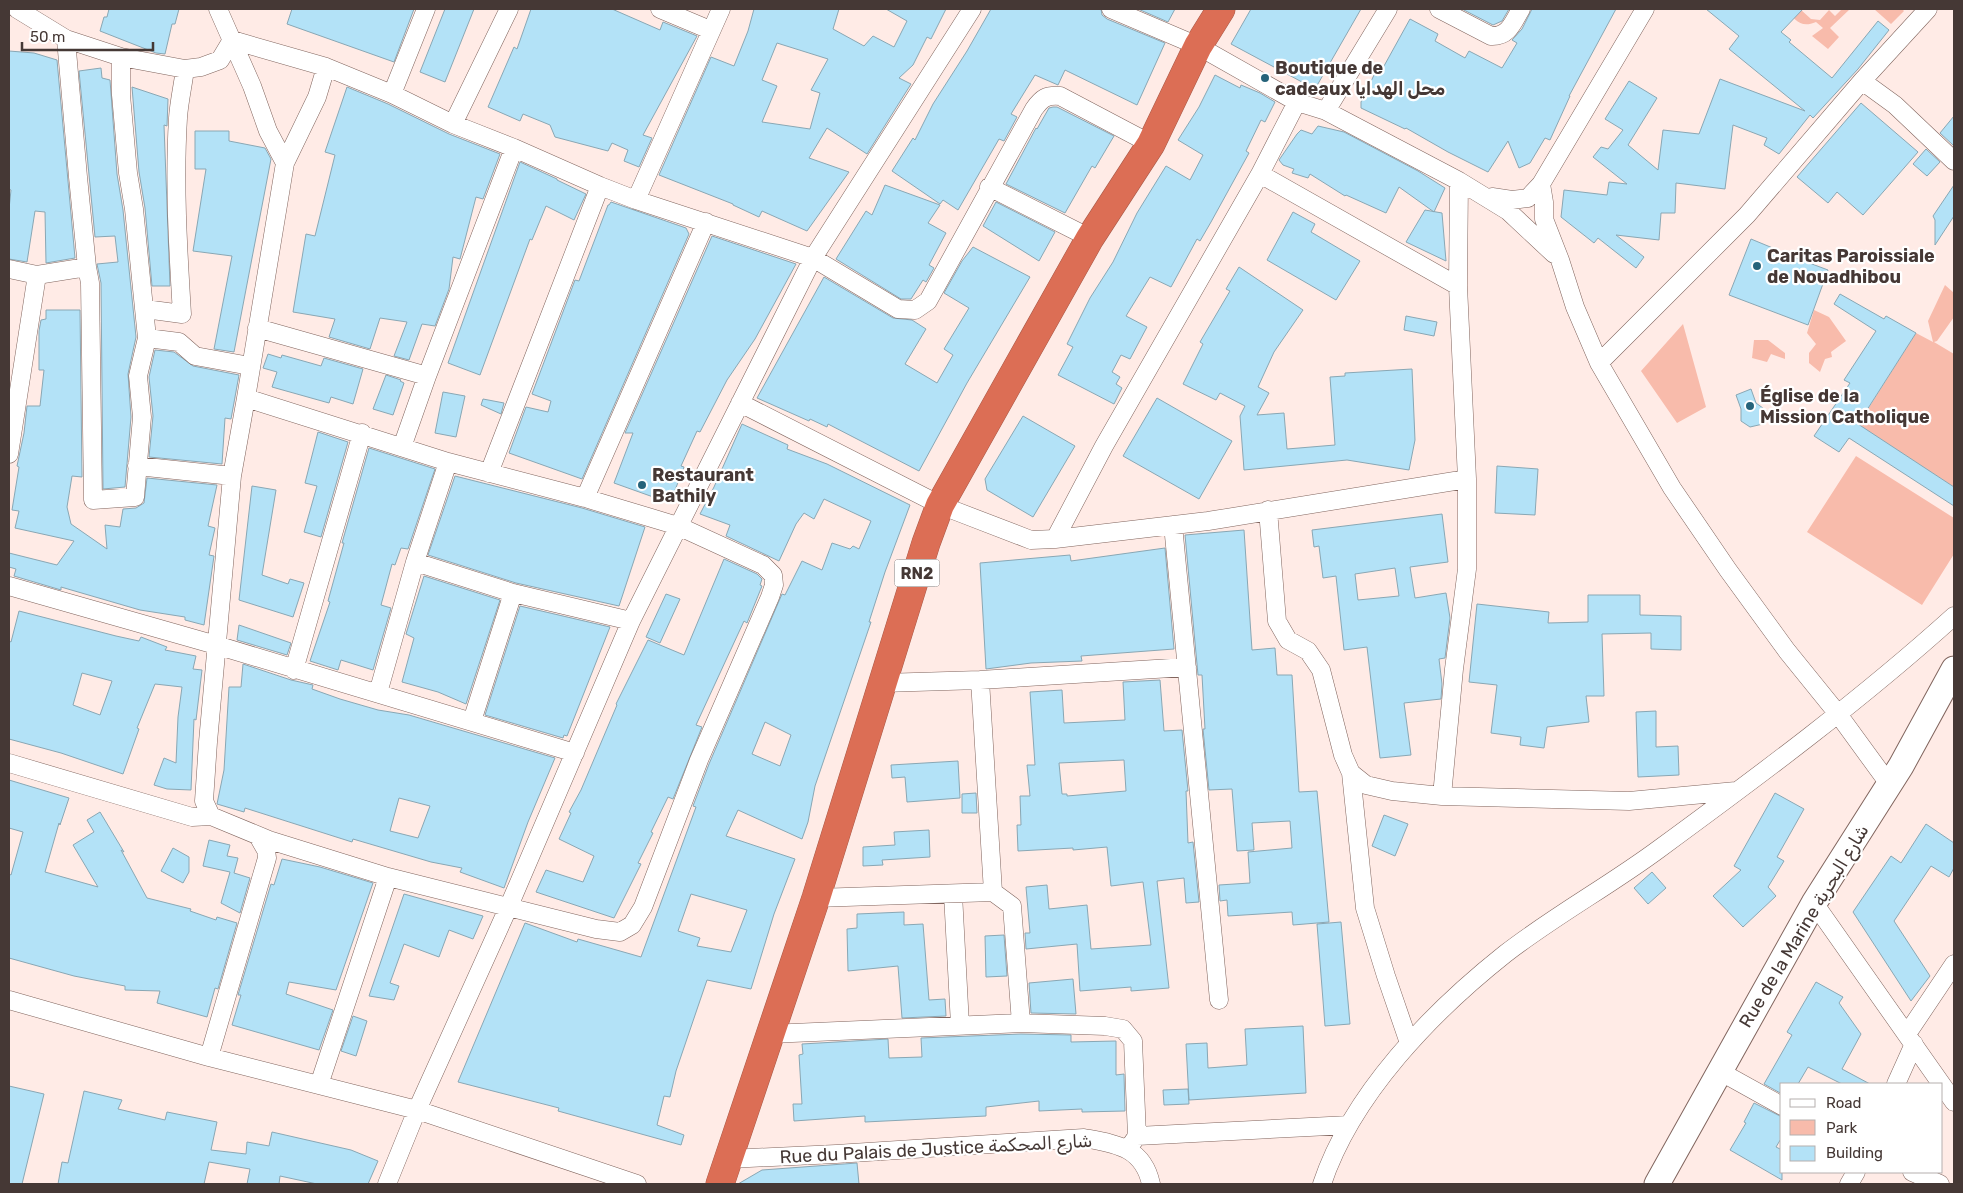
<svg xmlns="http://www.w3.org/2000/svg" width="1963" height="1193" font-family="Rubik,'Noto Sans Arabic',sans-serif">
<rect width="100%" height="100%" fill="#ffebe6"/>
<path fill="#f8bbab" d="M1785 9H1800L1811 19 1820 20 1829 10 1835 16 1842 9H1850L1830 28 1839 37 1828 49 1812 36 1823 28 1816 22C1800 29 1795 19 1785 9Z
M1874 9H1902L1904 11 1891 24Z
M1945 285 1954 293V317L1937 341 1934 342 1954 354V487L1871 433 1856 428 1916 333 1933 342 1928 321Z
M1814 310 1829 317 1846 341 1831 352 1832 357 1825 359 1820 372 1809 363V353L1816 344 1807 333Z
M1683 324 1706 407 1677 423 1641 371Z
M1754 340H1768L1785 353V359L1771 354 1767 362 1752 358Z
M1856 456 1954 518V554L1922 605 1807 532Z"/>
<path fill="#b3e2f7" stroke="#89a7b4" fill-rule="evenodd" d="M109 9H179L175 24H172L165 54 156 53 100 31 104 17H107Z
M292 9H414L394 62 287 24Z
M445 9H474L445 82 420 72Z
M531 9H612L660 30 663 22 697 36 643 135 652 138 639 167 624 161 628 150 612 143 608 151 555 137 550 125 523 114 520 121 488 107 514 47 517 49Z
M754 9H839L833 29 864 46 873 36 894 47 907 21 886 9H946L931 39 927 37 913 65 899 78 911 84 867 154 827 128 809 158 849 172 807 231 762 211 759 217 733 205V204L659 175 711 57 734 66 748 31ZM777 43 828 59 811 90 820 93 810 129 762 122 777 86 762 80Z
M991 9H1101L1102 15 1107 19 1165 43 1137 105 1065 70 1058 85 1035 75 1011 114 1017 117 1004 141 999 139 958 210 943 200 940 204 892 171 913 138 915 140 933 104 967 51Z
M1138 9H1175L1168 22Z
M1251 9H1361L1315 89 1231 44Z
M1462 9H1509L1502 21 1493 25Z
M1532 9H1616L1569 96H1570L1550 140 1545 138 1530 163 1519 168 1508 141 1488 172 1448 152 1406 128 1405 129 1361 108V102L1375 73 1379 75 1410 19 1438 34 1435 41 1465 58 1469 51 1502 68 1517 43 1512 40 1522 29Z
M1706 9H1803L1781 32 1791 40 1789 42 1832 78 1878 21 1889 30 1858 69 1813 118 1810 115 1779 154 1764 145 1767 138 1733 125 1725 189 1676 183 1675 213H1661L1659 240 1616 235 1644 257 1636 268 1598 238 1594 243 1561 217 1564 190 1607 195 1609 182 1627 184 1593 157 1601 147 1608 149 1623 130 1605 119 1629 81 1657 98 1628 145 1658 170 1663 130 1699 134 1720 79 1805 111 1729 49 1739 36Z
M9 51 34 53 57 60 75 258 46 263 45 212 35 211 27 262 9 259V209L11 190 9 189Z
M101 68 102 78 110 80 117 174 123 210 136 337 128 374 131 417 125 487 103 489 101 283 97 264 118 262 115 236 95 237 79 71Z
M1215 75 1240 88 1241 85 1260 93 1275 102 1265 122 1261 120 1246 151 1249 153 1211 222 1200 241 1197 239 1171 287 1150 277 1126 316 1147 327 1130 359 1121 355 1112 372 1120 377 1116 384 1122 388 1114 404 1058 375 1073 347 1067 344 1090 298 1113 262 1137 213 1166 166 1190 180 1203 155 1178 140 1199 107Z
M132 87 168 99 167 126 164 125 170 286H152L145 208 139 172Z
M347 87 388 104 449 134 500 154 483 199 476 197 460 259 453 257 449 289 435 326 422 324 409 360 394 356 407 322 380 318 370 349 329 337 335 319 293 312 306 234 315 236 335 155 325 152Z
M1861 103 1918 152 1863 215 1837 192 1828 203 1797 177Z
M1053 107H1057L1114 136 1095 168 1092 166 1065 213 1006 184 1036 128 1037 129 1049 108Z
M1954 116V146L1940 133Z
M1318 126 1344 132 1418 171 1445 188 1434 212 1399 187 1386 213 1346 195 1345 196 1310 174 1308 178 1292 173 1294 169 1283 165 1279 160 1297 134 1301 130 1312 134Z
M195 131H229V141L265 148 271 159 234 352 214 349 232 256 193 251 206 169H195Z
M1926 149 1940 162 1927 176 1913 164Z
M520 162 557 179V180L586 194 574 220 546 206 532 240 530 239 480 375 448 363Z
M885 185 940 205 928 223 946 233 929 265 934 268 926 282 923 280 911 299H901L836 259 866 211 872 215Z
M1954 185V216L1935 245V220L1933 216Z
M611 202 686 228 689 234 582 479 509 453 526 407 548 412 551 401 532 394 575 280 579 281 608 205H609Z
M996 202 1055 232 1039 261 983 226Z
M1425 210 1442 213 1446 261 1406 242Z
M1293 212 1315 224 1311 232 1360 261 1336 300 1267 260Z
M712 236 796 264 755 339 727 380 700 432 697 431 681 466 684 467 670 503 614 483 633 433H625Z
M1751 239 1780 251V252L1828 270 1808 325 1729 295Z
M973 247 1030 277 967 383 919 471 828 424 827 427 810 419 809 421 757 398 824 277 893 318 912 320 926 329 905 364 937 383 953 355 944 349 969 308 944 293 962 261Z
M1239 267 1303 310 1274 352 1258 387 1269 393 1257 415 1284 413 1287 449 1335 445 1330 377 1345 376V373L1412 369 1415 440 1409 470 1347 460 1244 470 1240 416 1245 406 1220 393 1216 400 1183 384 1203 344 1200 342 1230 291 1226 289Z
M1840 294 1884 319 1886 316 1916 333 1858 424 1954 487V506L1849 438 1839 452 1814 436 1850 383 1844 380 1876 331 1834 304Z
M46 310H80L82 477 72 476 67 507 71 524 107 549 105 525 120 527 123 509 136 508 144 503 147 478 217 485 208 526 215 528 209 555 214 556 204 625 185 620V617L140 610 61 587V590L14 576 16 569 9 567V553L57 565 74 541 15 528 19 511 12 510 19 467 17 466 24 433 27 406H40L44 370H39V331L41 320 46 319Z
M1406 316 1437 322 1434 336 1404 330Z
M155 350 174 352 193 366 239 375 231 419 225 418 222 464 149 457 153 416 149 377Z
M268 354 281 358 282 355 321 366 324 358 363 369 353 404 331 397 329 403 272 387 277 372 263 368Z
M386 375 401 380 400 381 404 383 393 415 373 409Z
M1751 389 1756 403 1767 411 1763 424 1750 427 1741 421V409L1736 395Z
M443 392 465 396 456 437 435 433Z
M1157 398 1232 441 1199 499 1123 456Z
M483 399 504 403 501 414 481 405Z
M1023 416 1075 446 1033 517 987 490 985 479Z
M742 424 788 445 787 449 827 464 910 505 885 572 869 622H871L815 786 808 822 802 839 738 810 726 836 795 859 774 914 751 989 707 980 676 1071 670 1097 664 1096 657 1125 684 1135 681 1145 558 1111 559 1108 458 1082 525 923 577 942 578 939 641 957 696 807 693 806 709 764 782 594 785 595 802 561 822 570 832 543 850 549 853 546 859 549 871 521 824 499 814 519 804 513 796 524 779 561 726 536 730 525 700 514 714 487ZM765 722 791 735 780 766 752 754ZM691 894 747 910 731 952 697 946 700 938 678 931Z
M318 432 348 442 321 537 304 532 317 486 305 483Z
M369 448 435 469 408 549 401 548 395 565 392 564 381 605 391 608 373 670 341 660 338 670 310 661 330 602 328 601 344 543H342Z
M1497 466 1538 469 1535 515 1495 513Z
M455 476 582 508 645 527 619 606 516 583 428 555Z
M252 486 276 490 262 575 288 584 290 579 304 583 293 617 239 600Z
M1442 514 1448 562 1410 567 1415 598 1446 593 1450 618 1445 658 1439 659 1442 684 1441 699 1404 703 1411 755 1380 758 1367 647 1344 650 1336 576 1323 578 1319 546 1314 547 1312 530ZM1395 568 1399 596 1358 600 1355 574Z
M1244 530 1252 650 1275 648 1277 675H1292L1299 792 1317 791 1329 922 1293 925 1292 912 1228 916 1227 900 1220 901 1219 885 1250 883 1248 852 1292 848 1290 821 1252 823 1254 850 1237 851 1232 789 1209 790 1203 729H1205L1202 675H1198L1185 535Z
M1165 548 1174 649 1081 656 1082 661 1031 663 986 669 980 563 1070 555 1071 561Z
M724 559 757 574 762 579 760 585 762 586 747 623 744 621 696 725 702 727 673 799 668 797 651 832 653 833 638 863 641 864 614 918 536 892 546 870 583 882 594 856 559 839 571 813 569 812 581 790 617 705 616 704 648 640 684 655Z
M424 576 500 600 466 704 438 692 402 682 414 638 406 634Z
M666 594 680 599 660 643 646 637Z
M1588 595H1640V615L1681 616V650L1651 649V633L1602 634 1604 696H1586L1589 722 1547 727 1544 748 1520 745 1521 737 1491 733 1497 685 1469 682 1477 604 1549 612 1548 623 1588 622Z
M520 606 610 627 567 736 564 735 563 738 485 715Z
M19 611 116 636 139 641 141 637 167 647 165 650 196 656 193 669 202 670 196 720 194 719 191 790 167 789 154 785 164 758 176 763 178 717 182 687 155 684 137 728 139 729 123 774 61 753 9 739V641L11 642ZM82 673 112 681 100 715 73 705Z
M239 625 291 643 287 655 237 640Z
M243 664 291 680 313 685 312 689 340 699 378 710 409 715 555 758 528 822 504 888 460 872 462 868 431 862 353 839 352 842 245 808 244 812 217 804 224 770 229 687H241ZM399 798 430 806 418 838 390 831Z
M1160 680 1164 731 1182 730 1188 791H1186L1188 843 1193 842 1199 902 1186 903 1184 878 1157 881 1169 988 1131 991V987L1080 991 1077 944 1026 949 1025 933H1030L1026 887 1047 885 1049 909 1087 905 1091 949 1151 945 1143 882 1111 886 1107 847 1073 850V848L1018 851 1017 825H1021L1020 796H1030L1027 765H1035L1030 692 1062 690 1064 723 1125 720 1123 682ZM1124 760 1126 791 1067 796V794H1062L1059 763Z
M1656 711V747L1678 746 1679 775 1638 777 1636 712Z
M958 761 960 798 907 802 905 777 892 778 891 765Z
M9 780 69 798 60 825 59 823 45 872 98 887 73 845 94 832 87 820 100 812 124 852 121 850 147 898 191 909 190 911 216 920 217 917 237 923 218 989 215 988 207 1017 157 1003 160 991 125 990V986L74 976 9 958V874L11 875 23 832 9 828Z
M976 793 977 813H962V794Z
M1775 793 1804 809 1777 857 1784 861 1768 887 1776 896 1743 927 1713 896 1741 870 1734 866Z
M1384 815 1408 824 1395 856 1372 846Z
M1926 824 1954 843V868L1949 877 1931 866 1894 921 1930 976 1911 1001 1853 912 1891 856 1901 863Z
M929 830 930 857 882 860 883 865 863 866V847L895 845 894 832Z
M209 840 230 845 227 856 238 858 234 873 250 878 240 913 221 903 230 872 203 866Z
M173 848 189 857V872L183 883 161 871Z
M282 859 320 867 373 883 336 990 289 982 286 994 333 1010 319 1050 232 1025 241 995H238L271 884 274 885Z
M1652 872 1666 888 1648 904 1634 888Z
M404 894 483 916 473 939 449 930 439 957 404 944 390 983 399 986 394 1000 369 996Z
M904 912V925L923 924 929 1000 945 999 946 1016 902 1018 898 966 848 971 847 929 857 928V914Z
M1341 922 1350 1024 1325 1026 1317 924Z
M1004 935 1007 976 986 977 985 936Z
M1073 979 1076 1014 1031 1013 1029 983Z
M1816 982 1843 997 1839 1003 1861 1034 1842 1069 1870 1084H1842L1808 1067 1798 1084H1782V1094L1764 1084 1792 1035 1787 1032Z
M353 1016 367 1021 356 1056 341 1051Z
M1303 1026 1306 1093 1189 1100 1186 1044 1207 1043 1208 1068 1247 1065 1245 1029Z
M1021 1034 1071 1035V1042L1116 1041V1075L1124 1074 1125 1111 1082 1112V1109L1039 1111V1101L986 1107V1116L865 1122V1116L794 1121 793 1104H802L799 1055 803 1054 802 1044 888 1039 889 1058 922 1057 921 1038Z
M9 1086 44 1094 22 1184H9Z
M1188 1089 1189 1104 1164 1105 1163 1090Z
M84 1091 122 1100 118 1109 165 1120 167 1112 217 1122 211 1150 246 1154 247 1142 269 1146 272 1132 351 1150 378 1161 368 1184H317L280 1176 279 1184H247L250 1169 209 1162 204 1184H58L62 1162 68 1163Z
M1754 1103 1782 1117V1137L1776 1147 1782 1150V1180L1730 1150 1746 1123 1744 1122Z
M857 1163 859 1184H738L762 1170Z"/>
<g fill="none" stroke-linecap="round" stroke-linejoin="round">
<defs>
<path id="street" d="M17 9 66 39 121 57 185 69 201 67 220 60 232 40 326 67 392 94 453 124 514 148 600 186 636 200 813 258 898 309 915 310 928 301 1034 109C1042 98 1046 95 1060 96L1151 144
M218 9 252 86 268 131 285 163
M660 9 710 30
M1111 9 1198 46 1297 102 1326 111 1459 181 1508 211 1554 254
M1439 9 1491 36C1509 37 1513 22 1521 9
M66 39 78 177 87 267 90 283 93 500 135 497 142 417 138 376 147 338 134 209 128 173 121 95V57
M1862 81 1895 105 1954 161
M392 94 426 9
M1326 111 1388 9
M453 124 509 9
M1260 174 1458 286
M1541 184 1544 202V219L1560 260 1575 307 1599 363 1672 488 1728 570 1787 651 1838 714 1889 784
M989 187 1090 238
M1492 197 1512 200 1528 198 1541 184 1645 9
M636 200 721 9
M9 269 37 275 9 454
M37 275 87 267
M145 309 182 314C178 249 174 183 178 118 179 102 183 85 185 69
M257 328 427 376
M147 338 179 342 195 356 250 366
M1599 363 1747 215 1862 81 1928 9
M246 398 232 476 208 742 204 801 211 816 269 840 388 877 596 929 620 932 632 925 643 907 699 760 770 597 774 585 773 575 763 565 678 526 585 498 448 462 246 398 285 163 317 97 326 67
M740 403 940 505 1031 540 1055 539 1208 521 1467 479
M402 447 427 376 514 148
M137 466 232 476
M489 473 600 186
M585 498 706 222
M1268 510 1277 621 1288 640 1308 651 1321 670 1343 755 1351 773 1366 785 1392 791 1442 796 1629 801 1736 791
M1173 525 1219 1000
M1055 539 1104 446 1260 174 1297 102
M415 562 513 593 631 621
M9 586 216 645 575 753
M294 670 362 433
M980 680 993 892
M882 683 980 680 1187 667
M378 693 415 562 448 462
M472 721 513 593
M9 763 192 817 211 816
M1351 773 1365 908 1386 976 1409 1043
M1442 796 1454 669 1467 569V479L1458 286 1459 181
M953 894 960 1025
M816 898 993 892 1012 906 1021 1023
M1814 903 1954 1102
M9 1000 209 1057 417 1110 637 1184
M769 1034 1021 1023 1105 1026 1123 1029 1133 1041 1137 1136 1128 1149
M1907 1034 1954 964
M209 1057 267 858 266 850 258 836
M1719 1071 1782 1106
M1896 1084 1914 1044
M319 1085 388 877
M1137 1136 1349 1125
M729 1159 836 1154 1084 1138C1116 1144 1143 1147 1151 1184
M1912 1172 1940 1184
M387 1184 417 1110 509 906 631 621 813 258 972 9
M1322 1184C1352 1094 1432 1012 1505 954 1554 916 1609 886 1659 849 1760 775 1861 700 1954 616
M1849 1184 1856 1172"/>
<path id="secondary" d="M1657 1184 1814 903 1901 766 1954 669"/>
<path id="highway" d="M720 1184 816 898 926 543 940 505 1090 238 1151 144 1198 46 1221 9"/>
</defs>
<use href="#street" stroke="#81655e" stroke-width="19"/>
<use href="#secondary" stroke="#81655e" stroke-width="27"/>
<use href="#highway" stroke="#a75b4a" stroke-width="29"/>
<use href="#street" stroke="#fff" stroke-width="18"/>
<use href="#secondary" stroke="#fff" stroke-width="25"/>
<use href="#highway" stroke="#dc6e55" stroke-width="28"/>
</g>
<g fill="#26637a" stroke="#fff" stroke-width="2">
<circle cx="1265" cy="78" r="5"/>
<circle cx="1757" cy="266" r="5"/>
<circle cx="1750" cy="406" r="5"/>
<circle cx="642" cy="485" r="5"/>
</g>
<g text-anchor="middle" stroke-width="4.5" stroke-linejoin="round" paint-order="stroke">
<rect fill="#fff" stroke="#7d7472" stroke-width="1" x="894.5" y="559.5" width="45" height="27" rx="4"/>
<g font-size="16" font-weight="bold" fill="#453835">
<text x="917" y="579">RN2</text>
</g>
<g font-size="18" font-weight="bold" fill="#453835" stroke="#fff" text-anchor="start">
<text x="1275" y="74">Boutique de<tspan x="1275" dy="21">cadeaux محل الهدايا</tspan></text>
<text x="1767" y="262">Caritas Paroissiale<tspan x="1767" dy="21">de Nouadhibou</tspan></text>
<text x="1760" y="402">Église de la<tspan x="1760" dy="21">Mission Catholique</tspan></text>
<text x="652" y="481">Restaurant<tspan x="652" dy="21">Bathily</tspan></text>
</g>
<g font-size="18" fill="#453835" stroke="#fff">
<text transform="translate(1804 926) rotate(-59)" y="6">Rue de la Marine شارع البحرية</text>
<text transform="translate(936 1149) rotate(-3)" y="6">Rue du Palais de Justice شارع المحكمة</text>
</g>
</g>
<rect width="1963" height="1193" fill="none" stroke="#453835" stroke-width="20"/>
<rect x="1780" y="1083" width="162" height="90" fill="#ffffff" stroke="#b5afae"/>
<rect x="1790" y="1099" width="25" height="8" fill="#ffffff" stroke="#b5afae"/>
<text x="1826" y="1108" font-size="15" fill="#453835">Road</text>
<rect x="1790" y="1120" width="25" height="15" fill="#f8bbab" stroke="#b5afae"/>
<text x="1826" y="1133" font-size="15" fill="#453835">Park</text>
<rect x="1790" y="1146" width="25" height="15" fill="#b3e2f7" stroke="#b5afae"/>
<text x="1826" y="1158" font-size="15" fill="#453835">Building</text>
<path d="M22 42v8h131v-8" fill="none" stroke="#453835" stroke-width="2.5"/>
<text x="30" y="42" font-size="15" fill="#453835" stroke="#ffffff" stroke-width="4" paint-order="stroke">50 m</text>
</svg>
